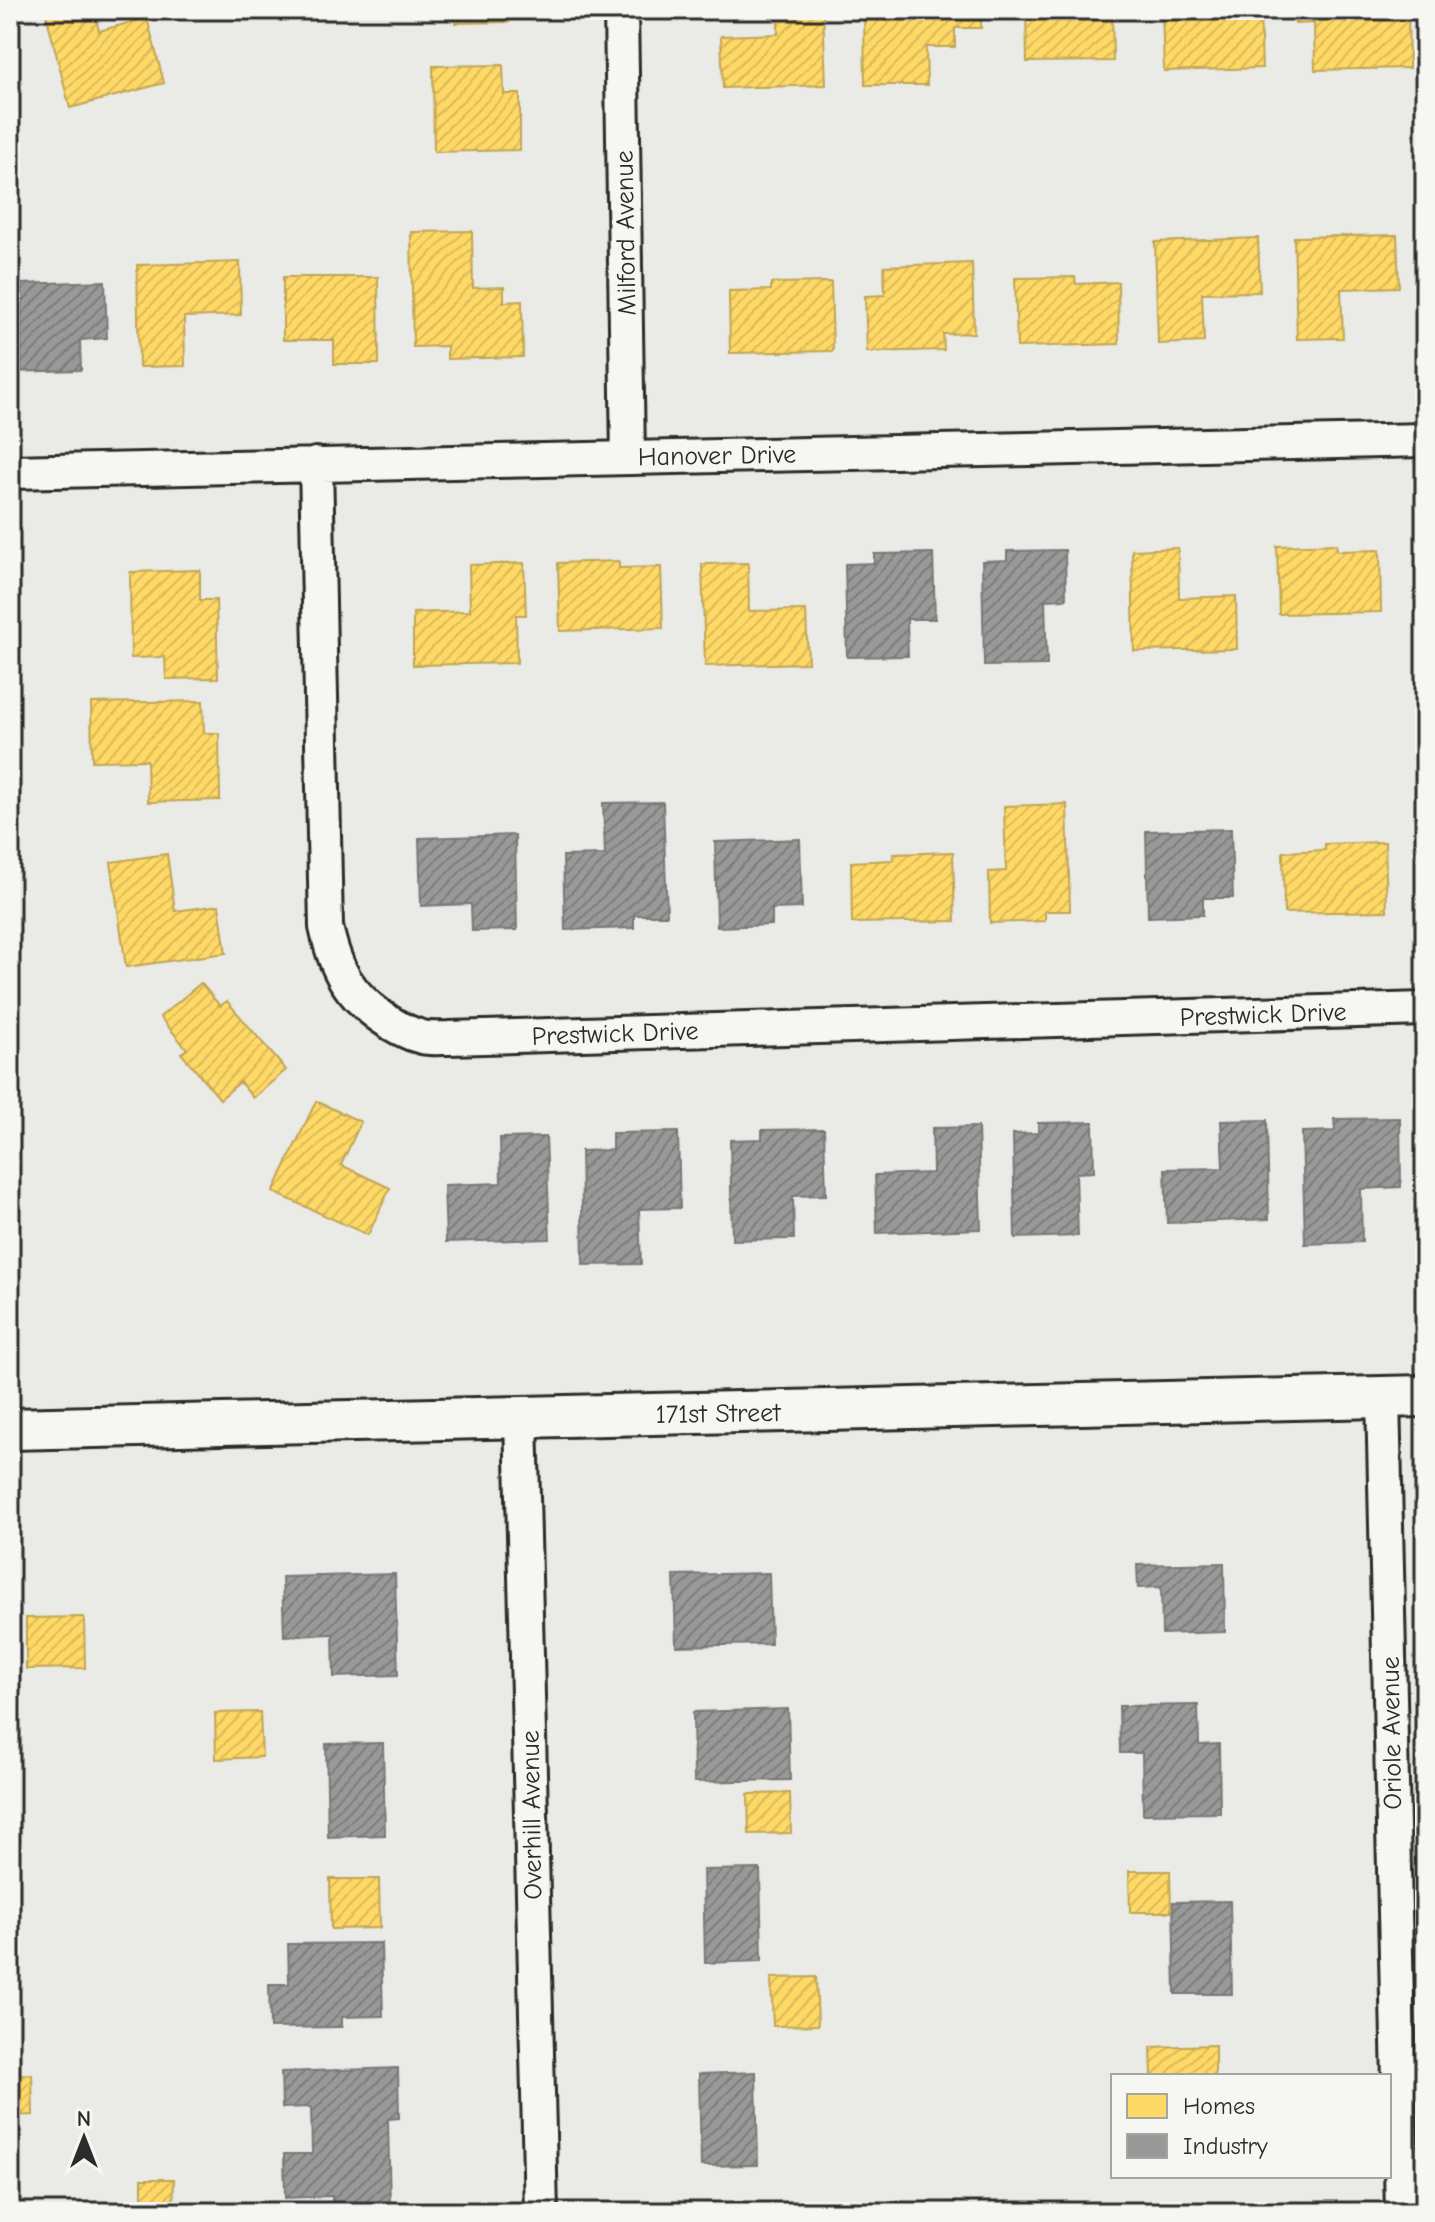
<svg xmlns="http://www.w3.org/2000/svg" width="1435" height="2222" font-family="'Comic Neue',sans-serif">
<defs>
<pattern id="homes-hatch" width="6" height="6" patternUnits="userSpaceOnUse" patternTransform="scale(2)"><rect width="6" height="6" fill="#ffd966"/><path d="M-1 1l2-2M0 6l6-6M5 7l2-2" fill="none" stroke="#dbba59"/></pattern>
<pattern id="industry-hatch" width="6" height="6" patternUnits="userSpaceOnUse" patternTransform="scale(2)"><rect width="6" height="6" fill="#999"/><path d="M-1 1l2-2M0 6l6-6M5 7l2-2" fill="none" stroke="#7d7d7d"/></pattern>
</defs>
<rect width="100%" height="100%" fill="#eaeae6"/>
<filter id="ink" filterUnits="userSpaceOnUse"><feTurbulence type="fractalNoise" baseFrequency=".0125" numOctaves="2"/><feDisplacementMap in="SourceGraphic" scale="16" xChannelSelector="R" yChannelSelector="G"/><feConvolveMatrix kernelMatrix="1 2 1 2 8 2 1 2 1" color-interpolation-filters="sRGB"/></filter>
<g filter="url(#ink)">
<path fill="url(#homes-hatch)" stroke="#bfa554" stroke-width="2" d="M61 10H94L99 31 147 18 164 83 70 108 46 14Z
M455 10H509V22L455 23Z
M778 10H823L826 85 723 88 721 36 778 34Z
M864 10H981V28H955V47H926L927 85H865Z
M1026 10H1112L1113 61 1027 62Z
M1162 10H1260L1262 68 1164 71Z
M1295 10H1408L1409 68 1315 70 1314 23 1295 24Z
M503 65 504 94H520V150L434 152 433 66Z
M472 231 473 288 504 287V302L522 301 523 357 447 359V346L413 347 411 232Z
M1397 235 1399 287 1341 289 1343 338 1297 339 1294 237Z
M1258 238 1260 292 1202 293 1204 342 1158 344 1155 242Z
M240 262 241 315 184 317 185 366 139 367 137 265Z
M972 263 974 333 943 334 944 350 867 352 865 296 885 295 884 266Z
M283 277H378L379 364H334V340H283Z
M1075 277 1076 284 1118 282 1119 344 1017 347 1015 278Z
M831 282 833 351 730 353 729 291 771 290V283Z
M1337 544V551L1380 550 1381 612 1279 614 1277 546Z
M1178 548 1179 598 1236 596 1237 649 1134 651 1132 550Z
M619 561V568L661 567 663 628 560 631 558 563Z
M524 563 526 615H516L517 663 413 665V613L470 611 469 565Z
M748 563 749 611 806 610 808 663 705 666 702 564Z
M200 570V600H216L218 678 166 679 165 657 131 658 130 572Z
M203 701 204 733H219L220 800 148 802 147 760 92 761 91 703Z
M1067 804 1070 911H1045V921L990 923 989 872 1006 871 1004 806Z
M1385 842 1387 911 1284 913 1283 852 1325 850V844Z
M953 852 955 921 852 923 851 862 893 860V854Z
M167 854 175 911 219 905 226 953 126 967 111 862Z
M201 983 220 1006 227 1001 286 1070 253 1098 240 1082 220 1099 181 1053 187 1049 160 1017Z
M316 1101 361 1122 341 1165 390 1188 368 1235 273 1192Z
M84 1617 85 1668 26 1669V1618Z
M260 1712 262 1757 216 1759 215 1713Z
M790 1793 791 1833 749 1834 748 1794Z
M1129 1871H1170L1171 1912H1130Z
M330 1879H379L380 1928 331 1929Z
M816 1977 818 2025 773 2026 771 1978Z
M1215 2045V2076H1152L1151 2047Z
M32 2074 33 2115 10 2116V2075Z
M142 2179H174L173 2212H142Z"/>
<path fill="url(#industry-hatch)" stroke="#787878" stroke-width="2" d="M105 281 107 338 80 340 81 370 10 372V318L21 317 20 284Z
M1065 550 1066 599 1045 600 1047 665 984 666 982 561 1007 560V551Z
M933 553 935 619H907L908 656 847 657 845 564 874 563V554Z
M663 802 667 915H634V928L565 930 563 856 605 855 603 803Z
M1231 829 1233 898H1203V915L1148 917 1146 831Z
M515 835 517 930 472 931 471 904 421 906 419 838Z
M800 839 802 908 772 909V925L717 927 715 842Z
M1400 1118 1401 1187 1361 1189 1362 1242 1305 1244 1302 1132 1335 1131 1334 1119Z
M1267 1120 1269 1219 1167 1223 1165 1169 1223 1168 1221 1121Z
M1093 1122 1094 1172 1076 1173 1078 1236 1015 1238 1013 1134 1038 1133V1123Z
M978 1127 981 1229 877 1233 875 1175 933 1173 932 1128Z
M824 1129 826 1195 793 1196 794 1239 732 1240 730 1140 762 1139V1130Z
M678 1132 680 1208 639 1209 641 1264 583 1265 581 1151 612 1150V1133Z
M546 1137 550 1239 446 1242 444 1185 501 1183 500 1138Z
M1224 1563 1225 1632 1162 1634 1161 1587 1138 1588 1137 1565Z
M769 1573 771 1644 676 1646 674 1575Z
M395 1574 398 1675 334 1677 333 1634 284 1636 282 1577Z
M10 1613H13L15 1672H10Z
M1198 1705 1199 1745 1219 1744 1220 1813 1143 1814 1142 1753H1120L1119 1706Z
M788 1709 790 1780 694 1782 693 1712Z
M383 1743 385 1835 328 1837 326 1744Z
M760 1869 762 1961 705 1963 703 1870Z
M1230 1901 1232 1994H1175L1173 1902Z
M381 1943 383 2016 342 2017V2027L270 2028 269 1984H289L288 1944Z
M398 2068 399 2118 388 2119 390 2206 332 2208V2196L285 2198 284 2154H312L311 2107 282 2108 281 2072Z
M756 2072 758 2165 701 2166 699 2074Z"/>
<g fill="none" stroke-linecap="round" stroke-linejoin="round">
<defs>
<path id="minor" d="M621 10 628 456
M316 464 326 927C330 945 336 965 346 981 361 1005 394 1030 422 1037 430 1039 439 1038 448 1038L1425 1009
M10 472 1425 440
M1383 1397 1402 2212
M521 1417 541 2212"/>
<path id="tertiary" d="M10 1429 1425 1396"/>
</defs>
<use href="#minor" stroke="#2b2b2b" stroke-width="38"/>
<use href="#tertiary" stroke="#2b2b2b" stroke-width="46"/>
<use href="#minor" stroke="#f6f6f2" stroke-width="32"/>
<use href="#tertiary" stroke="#f6f6f2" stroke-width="40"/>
</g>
</g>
<g text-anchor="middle" stroke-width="8" stroke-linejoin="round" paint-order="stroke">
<g font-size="26" fill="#2b2b2b" stroke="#f6f6f2">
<text transform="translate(625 233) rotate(-91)" y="9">Milford Avenue</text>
<text transform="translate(717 455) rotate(-1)" y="9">Hanover Drive</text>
<text transform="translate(1263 1014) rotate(-2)" y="9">Prestwick Drive</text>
<text transform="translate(615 1033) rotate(-2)" y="9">Prestwick Drive</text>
<text transform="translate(718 1413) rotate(-1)" y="9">171st Street</text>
<text transform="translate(1391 1733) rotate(-91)" y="9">Oriole Avenue</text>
<text transform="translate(531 1815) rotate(-91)" y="9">Overhill Avenue</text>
</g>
</g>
<rect width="1435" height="2222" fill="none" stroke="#f6f6f2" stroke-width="40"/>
<rect x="20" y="20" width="1395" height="2182" fill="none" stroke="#2b2b2b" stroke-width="3" filter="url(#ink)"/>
<rect x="1111" y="2074" width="280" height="104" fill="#f6f6f2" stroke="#a5a5a2" stroke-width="2"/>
<rect x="1127" y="2094" width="40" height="24" fill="#ffd966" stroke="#a5a5a2" stroke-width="2"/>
<text x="1183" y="2114" font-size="24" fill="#2b2b2b">Homes</text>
<rect x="1127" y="2134" width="40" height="24" fill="#999999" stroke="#a5a5a2" stroke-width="2"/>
<text x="1183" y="2154" font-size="24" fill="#2b2b2b">Industry</text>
<g transform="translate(84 2138)" stroke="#f6f6f2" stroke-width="6" paint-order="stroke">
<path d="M0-6L14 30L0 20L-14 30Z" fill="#2b2b2b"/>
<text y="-12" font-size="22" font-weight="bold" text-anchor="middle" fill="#2b2b2b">N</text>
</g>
</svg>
